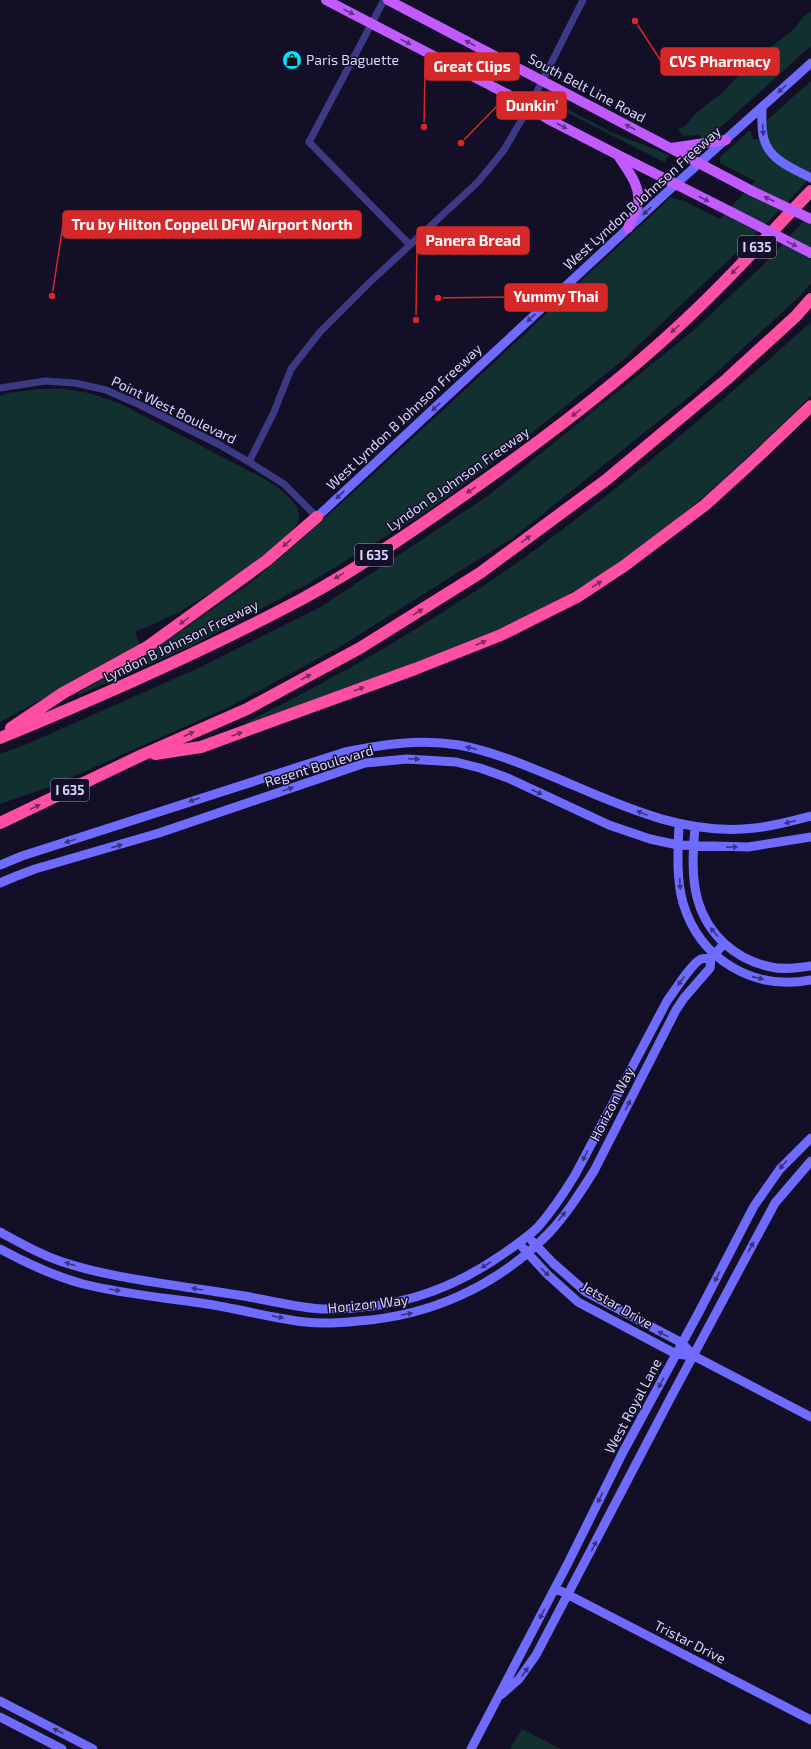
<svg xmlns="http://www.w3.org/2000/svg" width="811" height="1749" font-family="'Exo 2',sans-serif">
<rect width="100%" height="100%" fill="#130f26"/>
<path fill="#12302f" d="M811 11V46L713 134 702 139 699 135 683 136 678 129 685 126 697 112 722 93 749 64 794 29 803 17Z
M811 81V176L791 199 738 251 622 361 518 444 429 510 306 585 191 646 79 695 77 693 154 649 251 583 310 532 443 410 671 197 674 199 684 201 720 219 755 181 720 163V157L749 131 751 132 753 140 762 138V128L767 120Z
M560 105 611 132 669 155 665 162 662 161 564 111 559 107Z
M811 213V283L799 297 695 392 514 537 343 645 229 707 52 786 0 804V754L27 744 203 666 319 608 489 495 694 330 766 262Z
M811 322V396C736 469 660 544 567 595 468 650 354 687 248 728L245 723C347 672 447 614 539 547 634 477 723 401 811 322Z
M39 389H64L89 393 121 404 261 477C273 484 300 500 299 517 299 539 198 602 177 613 163 620 149 626 135 632L140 646 0 722V396L7 393Z
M522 1729 561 1749H510Z"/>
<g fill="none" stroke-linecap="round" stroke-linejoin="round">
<path stroke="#3d3a85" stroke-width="7" d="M384 0 309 142 410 245
M0 388 45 381 75 383 106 390 140 405 220 445 249 462 284 484 317 517
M249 462 274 412 291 369 320 332 370 282 478 182 504 150 529 107 583 0"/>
<path stroke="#6f6bff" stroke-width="9" d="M762 108C762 118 761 130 764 139 769 160 794 169 811 178
M317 517 666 193 811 63
M679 824C678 849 676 879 683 903 700 960 754 991 811 980
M695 827C693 851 691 878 698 901 708 935 736 960 771 967 784 970 798 968 811 966
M0 865 22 856 345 752C383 744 421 739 459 745 490 751 520 763 549 775 614 802 681 837 755 828 774 826 792 821 811 816
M0 883 14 877 35 869 159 833 365 763 407 759 456 762 480 768 508 778 609 825 650 839 678 845 748 847 811 837
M0 1232C22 1244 45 1257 69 1264 111 1277 155 1282 198 1289 219 1292 240 1295 260 1299 281 1303 302 1308 323 1309 390 1310 446 1293 500 1256 513 1247 527 1238 538 1227 552 1211 564 1193 575 1175L667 1001C674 992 691 964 701 959 703 958 708 959 711 958
M532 1241 553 1263 586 1292 682 1343 694 1356 811 1417
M523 1248 547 1274 578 1302 676 1354 694 1356
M0 1249C26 1263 54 1276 83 1284 123 1294 166 1298 207 1304 239 1309 272 1318 305 1322 322 1324 340 1323 358 1321 431 1316 497 1286 549 1233 566 1215 580 1193 594 1171L676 1010 684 998 710 968 711 958 724 944
M555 1588 811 1720
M501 1695 519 1679 536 1655 671 1397 775 1203 811 1161
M0 1701 93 1749
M0 1717 62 1749
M471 1749 568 1563 623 1452 699 1312 754 1206 780 1169 811 1138"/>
<path stroke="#c25bff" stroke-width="10" d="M326 0 509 95 548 119 618 155 733 213
M388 0 752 191
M671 148 726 140
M619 157C628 171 641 186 638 204 636 212 631 220 628 228"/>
<path stroke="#ff4fa3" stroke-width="12" d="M11 728 63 693 147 647 266 561 317 517
M0 738C102 696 204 651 302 599 364 565 423 524 481 483 559 428 636 369 704 302 741 266 775 228 811 191
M155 754 201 747 415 669 501 635 577 597 624 566 705 505 749 465 811 406
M0 823 140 756 247 709 360 648 480 573 606 480 727 379 796 316 811 299"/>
<path stroke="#c25bff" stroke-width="10" d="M752 191 811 219
M733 213 811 253"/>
</g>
<defs><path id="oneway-solid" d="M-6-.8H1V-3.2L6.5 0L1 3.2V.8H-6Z"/></defs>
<g fill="#623188">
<use href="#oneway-solid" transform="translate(349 12) rotate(27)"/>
<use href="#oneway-solid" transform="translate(406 42) rotate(27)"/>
<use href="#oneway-solid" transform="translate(470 43) rotate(-152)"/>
<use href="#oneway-solid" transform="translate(562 126) rotate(28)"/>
<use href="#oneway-solid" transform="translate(630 127) rotate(-152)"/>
<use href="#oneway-solid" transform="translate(704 199) rotate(27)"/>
<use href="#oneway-solid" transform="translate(769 199) rotate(-155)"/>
<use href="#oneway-solid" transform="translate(792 244) rotate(27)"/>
</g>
<g fill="#38347d">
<use href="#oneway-solid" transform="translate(782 89) rotate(138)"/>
<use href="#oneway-solid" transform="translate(763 130) rotate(86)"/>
<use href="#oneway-solid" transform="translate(647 211) rotate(137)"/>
<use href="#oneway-solid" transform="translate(531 318) rotate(137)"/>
<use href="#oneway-solid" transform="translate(436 407) rotate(137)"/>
<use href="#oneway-solid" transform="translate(340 495) rotate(137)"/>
<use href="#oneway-solid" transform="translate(471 748) rotate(-167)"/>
<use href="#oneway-solid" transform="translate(414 759) rotate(2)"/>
<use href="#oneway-solid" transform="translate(288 789) rotate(-19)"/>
<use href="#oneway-solid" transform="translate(537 792) rotate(25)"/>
<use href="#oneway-solid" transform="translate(194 800) rotate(161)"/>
<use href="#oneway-solid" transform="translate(642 813) rotate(-158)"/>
<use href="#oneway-solid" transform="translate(790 822) rotate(165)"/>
<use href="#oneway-solid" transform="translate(70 841) rotate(163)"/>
<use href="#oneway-solid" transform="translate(117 846) rotate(-16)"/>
<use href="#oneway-solid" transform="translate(732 847) rotate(-1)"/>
<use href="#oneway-solid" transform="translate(680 884) rotate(87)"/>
<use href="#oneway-solid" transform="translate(714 932) rotate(-131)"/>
<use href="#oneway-solid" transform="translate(758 978) rotate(13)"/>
<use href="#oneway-solid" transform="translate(681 981) rotate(126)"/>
<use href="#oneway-solid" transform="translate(628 1105) rotate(-63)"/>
<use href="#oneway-solid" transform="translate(585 1156) rotate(117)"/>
<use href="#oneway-solid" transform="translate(783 1165) rotate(132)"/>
<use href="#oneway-solid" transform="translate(562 1216) rotate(-52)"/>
<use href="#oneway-solid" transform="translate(751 1247) rotate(-61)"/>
<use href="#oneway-solid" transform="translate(70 1264) rotate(-163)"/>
<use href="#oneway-solid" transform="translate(486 1265) rotate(149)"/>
<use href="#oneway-solid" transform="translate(545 1272) rotate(45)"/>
<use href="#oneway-solid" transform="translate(717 1277) rotate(117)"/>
<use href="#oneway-solid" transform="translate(197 1289) rotate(-170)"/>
<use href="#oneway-solid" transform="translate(115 1290) rotate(10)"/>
<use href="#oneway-solid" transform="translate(407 1314) rotate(-10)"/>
<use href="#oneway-solid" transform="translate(278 1317) rotate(11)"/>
<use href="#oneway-solid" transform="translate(663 1334) rotate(-152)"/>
<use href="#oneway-solid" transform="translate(661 1383) rotate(118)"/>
<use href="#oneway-solid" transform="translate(600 1498) rotate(116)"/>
<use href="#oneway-solid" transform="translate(594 1546) rotate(-63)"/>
<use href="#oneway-solid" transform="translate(542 1614) rotate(118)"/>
<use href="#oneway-solid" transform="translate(525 1672) rotate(-55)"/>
<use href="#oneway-solid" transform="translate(58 1731) rotate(-153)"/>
</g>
<g fill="#7d2c5e">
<use href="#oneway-solid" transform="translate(735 270) rotate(134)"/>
<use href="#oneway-solid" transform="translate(675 329) rotate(138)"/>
<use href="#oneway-solid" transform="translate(576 413) rotate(142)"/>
<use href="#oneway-solid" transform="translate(471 490) rotate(145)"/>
<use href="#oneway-solid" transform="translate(526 539) rotate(-36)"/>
<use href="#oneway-solid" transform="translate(287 543) rotate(139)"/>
<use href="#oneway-solid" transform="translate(339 576) rotate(149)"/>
<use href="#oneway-solid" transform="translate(597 584) rotate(-33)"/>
<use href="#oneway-solid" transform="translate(418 612) rotate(-32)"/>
<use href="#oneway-solid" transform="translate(184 621) rotate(144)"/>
<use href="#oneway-solid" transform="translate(481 643) rotate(-23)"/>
<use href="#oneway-solid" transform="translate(306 677) rotate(-28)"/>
<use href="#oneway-solid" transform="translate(359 689) rotate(-20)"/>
<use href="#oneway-solid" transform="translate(189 734) rotate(-24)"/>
<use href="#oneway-solid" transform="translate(237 734) rotate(-21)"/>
<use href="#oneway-solid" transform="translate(35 807) rotate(-26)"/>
</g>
<defs>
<symbol id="shop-disc" viewBox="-11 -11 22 22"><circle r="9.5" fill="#00e5ff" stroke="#130f26"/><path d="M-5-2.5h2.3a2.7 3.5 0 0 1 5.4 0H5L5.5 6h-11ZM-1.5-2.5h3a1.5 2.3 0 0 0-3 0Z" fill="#111"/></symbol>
</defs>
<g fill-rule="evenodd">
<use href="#shop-disc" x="281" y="49" width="22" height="22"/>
</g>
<g text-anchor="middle" stroke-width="3" stroke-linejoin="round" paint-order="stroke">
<g fill="#130f26" stroke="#9e99be" stroke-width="1">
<rect x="738" y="236" width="38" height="22" rx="3"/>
<rect x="355" y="544" width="38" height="22" rx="3"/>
<rect x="51" y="779" width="38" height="22" rx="3"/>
</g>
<g font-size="13" font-weight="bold" fill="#d9d4ff">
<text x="757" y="252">I 635</text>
<text x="374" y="560">I 635</text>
<text x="70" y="795">I 635</text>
</g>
<g font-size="14" fill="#d9d4ff" stroke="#130f26" text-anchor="start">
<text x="306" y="65">Paris Baguette</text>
</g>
<g font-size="14" fill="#d9d4ff" stroke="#130f26">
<text transform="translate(587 88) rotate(28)" y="5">South Belt Line Road</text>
<text transform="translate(642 198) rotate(-42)" y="5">West Lyndon B Johnson Freeway</text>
<text transform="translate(174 410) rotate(26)" y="5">Point West Boulevard</text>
<text transform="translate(404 417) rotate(-43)" y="5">West Lyndon B Johnson Freeway</text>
<text transform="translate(458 479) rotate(-35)" y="5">Lyndon B Johnson Freeway</text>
<text transform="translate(181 641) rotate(-26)" y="5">Lyndon B Johnson Freeway</text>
<text transform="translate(319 766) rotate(-17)" y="5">Regent Boulevard</text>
<text transform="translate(612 1104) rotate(-63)" y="5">Horizon Way</text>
<text transform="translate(368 1304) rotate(-6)" y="5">Horizon Way</text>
<text transform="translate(617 1305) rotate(30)" y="5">Jetstar Drive</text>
<text transform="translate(633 1406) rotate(-62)" y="5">West Royal Lane</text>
<text transform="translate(690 1642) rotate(27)" y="5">Tristar Drive</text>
</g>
</g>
<path fill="none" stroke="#d62828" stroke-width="1.5" d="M635 21L661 61M424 127L425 67M461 143L497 106M52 296L63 225M416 320L417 241M438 298L505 297"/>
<g fill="#d62828" stroke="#130f26" stroke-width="1.5">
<circle cx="635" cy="21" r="4"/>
<circle cx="424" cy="127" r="4"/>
<circle cx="461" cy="143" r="4"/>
<circle cx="52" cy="296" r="4"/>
<circle cx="416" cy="320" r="4"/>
<circle cx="438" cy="298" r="4"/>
</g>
<g fill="#d62828" stroke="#d62828" stroke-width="1.5">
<rect x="661" y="48" width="118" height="27" rx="4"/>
<rect x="425" y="53" width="94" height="27" rx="4"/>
<rect x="497" y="92" width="69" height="27" rx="4"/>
<rect x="63" y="211" width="298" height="27" rx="4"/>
<rect x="417" y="227" width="112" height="27" rx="4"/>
<rect x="505" y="284" width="102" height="27" rx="4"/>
</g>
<g font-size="15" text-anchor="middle" font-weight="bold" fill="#fff">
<text x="720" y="67">CVS Pharmacy</text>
<text x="472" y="72">Great Clips</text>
<text x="532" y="111">Dunkin'</text>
<text x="212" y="230">Tru by Hilton Coppell DFW Airport North</text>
<text x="473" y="246">Panera Bread</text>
<text x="556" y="302">Yummy Thai</text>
</g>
</svg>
